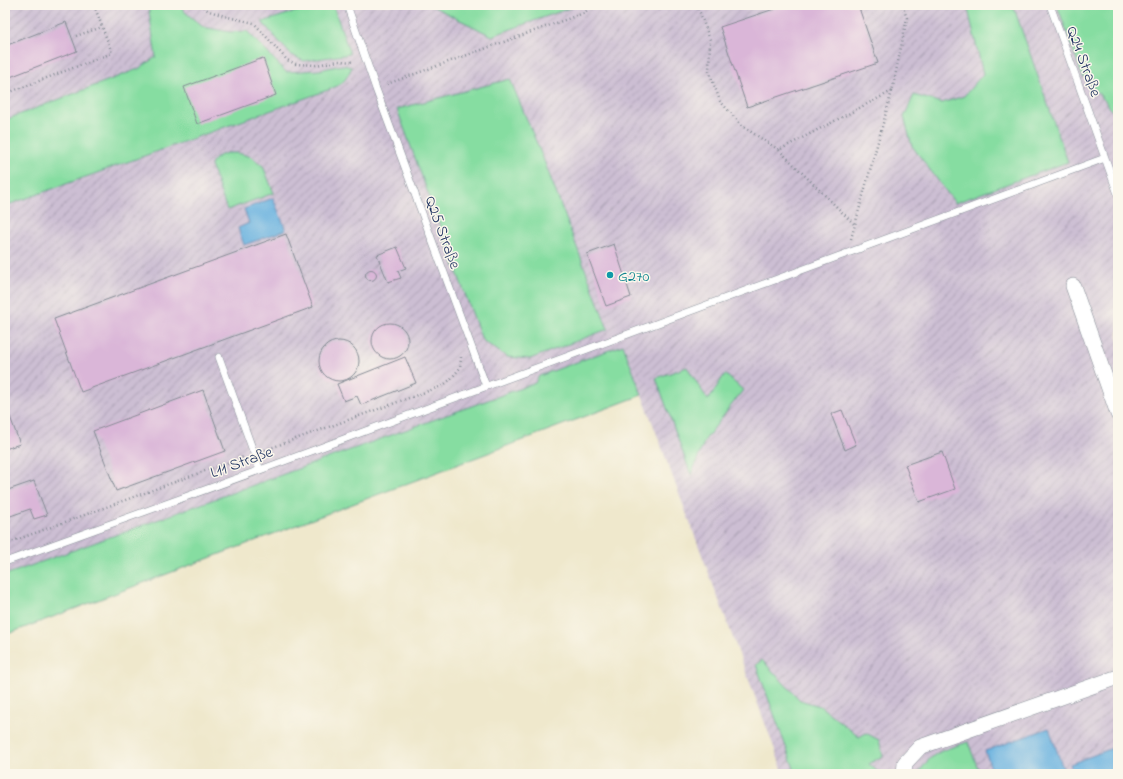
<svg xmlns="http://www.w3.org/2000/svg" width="1123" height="779" font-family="'Indie Flower',sans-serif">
<defs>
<pattern id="industrial-furrows" width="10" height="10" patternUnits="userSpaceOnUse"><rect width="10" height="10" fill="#ccbed3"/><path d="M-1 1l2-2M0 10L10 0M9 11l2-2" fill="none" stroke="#a59bae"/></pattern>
</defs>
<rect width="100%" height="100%" fill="#fbf7ec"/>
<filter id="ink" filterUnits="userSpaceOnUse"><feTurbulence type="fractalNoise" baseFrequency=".025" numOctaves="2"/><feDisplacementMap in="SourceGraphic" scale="8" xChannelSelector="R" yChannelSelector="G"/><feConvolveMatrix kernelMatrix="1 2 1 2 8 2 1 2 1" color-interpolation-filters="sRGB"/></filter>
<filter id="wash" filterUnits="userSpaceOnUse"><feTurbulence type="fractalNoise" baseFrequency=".012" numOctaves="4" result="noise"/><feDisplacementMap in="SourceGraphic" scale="16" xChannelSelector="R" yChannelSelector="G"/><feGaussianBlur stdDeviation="0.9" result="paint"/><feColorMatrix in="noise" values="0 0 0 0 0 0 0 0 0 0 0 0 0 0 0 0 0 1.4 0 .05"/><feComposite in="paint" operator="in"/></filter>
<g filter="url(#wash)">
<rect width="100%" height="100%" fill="#efe8cc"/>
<path fill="url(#industrial-furrows)" d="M5 5H1118V774H784L642 395 5 635Z"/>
<path fill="#86dda1" stroke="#508680" d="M148 5H180L185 12 203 27 230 32 247 31 286 72 319 70 342 65 352 67C345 82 343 84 328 90L5 206V120L138 69 156 57Z
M317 5H333L350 54 304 61 291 55 262 22Z
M430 5H578L492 36Z
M967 5H1013L1068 162 955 203 912 146 904 117 914 95 942 103 964 96 983 74Z
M1057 5H1118V119L1105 101 1082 75Z
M510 79 543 158 608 329 530 359 507 357 482 340 397 109Z
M226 153H238L252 157 263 166 274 193 227 210 211 166C212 158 219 156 226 153Z
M623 345 642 395 5 635V575L535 383 539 376Z
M687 367 708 400 725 374 743 390 705 440 691 475 656 378Z
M762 660 800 700 820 706 859 737 866 733 879 740 883 756 869 764 877 771 878 774H796L756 665Z
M968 742 980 774H919C930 751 947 749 968 742Z"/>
<path fill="#67b1df" stroke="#41709e" d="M273 198 286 230 244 245 238 228 249 223 244 209Z
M1049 728 1065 774H993L985 751Z
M1118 746V774H1074L1070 764Z"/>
<g id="blocks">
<path fill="#dab6d8" d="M786 5H858L878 63 747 107 720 27Z
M66 22 77 51 5 79V46Z
M263 58 276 95 197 124 184 87Z
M286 234 313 307 81 392 54 319Z
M614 244 631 297 606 306 587 254Z
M397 247 406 268 398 271 401 278 388 282 377 255Z
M365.5 275a5.5 5.5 0 1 1 11 0a5.5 5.5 0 1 1-11 0Z
M372 341a18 18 0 1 1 36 0a18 18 0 1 1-36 0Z
M319 361a20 20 0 1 1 40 0a20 20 0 1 1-40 0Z
M405 357 416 383 361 405 357 396 344 401 337 384Z
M203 390 225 451 116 491 93 431Z
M5 403 20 444 5 449Z
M842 410 856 445 845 450 831 414Z
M942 452 955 489 919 502 905 465Z
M34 481 47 515 34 519 30 509 5 518V491Z"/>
</g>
</g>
<g filter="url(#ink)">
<use href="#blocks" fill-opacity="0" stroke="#858c95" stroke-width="1"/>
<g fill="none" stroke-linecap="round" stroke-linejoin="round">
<defs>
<path id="lane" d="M347 5 376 89 486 386
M1050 5 1118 194
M219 357 260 470
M5 562 260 470 1105 158"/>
<path id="street" d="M1073 286 1118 414
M904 774 905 763 920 747 1118 677"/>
</defs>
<use href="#lane" stroke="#858c95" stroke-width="8"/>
<use href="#street" stroke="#858c95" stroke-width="16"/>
<path stroke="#858c95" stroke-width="2.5" stroke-dasharray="1 3" stroke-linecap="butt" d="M200 5 209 11 228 17 254 23 287 60 296 64 316 65 338 61 354 62
M697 5 710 40 709 71 720 101 742 126 779 150 892 91
M76 36 102 27
M387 84 584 13 593 5
M5 94 112 53 94 5
M779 150 855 225
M851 239 892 91 907 18 902 5
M265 450 442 386 450 380 460 368 461 357
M5 544 243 457"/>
<use href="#lane" stroke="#fff" stroke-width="7"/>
<use href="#street" stroke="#fff" stroke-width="15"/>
</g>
</g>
<circle fill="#0f9aa8" stroke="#fbf7ec" stroke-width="1.5" cx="610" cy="275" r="4"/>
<g text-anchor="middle" stroke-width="3" stroke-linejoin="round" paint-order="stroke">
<g font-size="16" fill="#1b2f5e" stroke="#fbf7ec">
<text transform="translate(1085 61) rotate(70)" y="6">Q24 Straße</text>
<text transform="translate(444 232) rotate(70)" y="6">Q25 Straße</text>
<text transform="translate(241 461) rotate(-20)" y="6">L11 Straße</text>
</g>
<g font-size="16" fill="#0d838f" stroke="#fbf7ec" text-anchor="start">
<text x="618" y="281">G270</text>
</g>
</g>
<rect width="1123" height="779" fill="none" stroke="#fbf7ec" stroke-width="20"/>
</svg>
